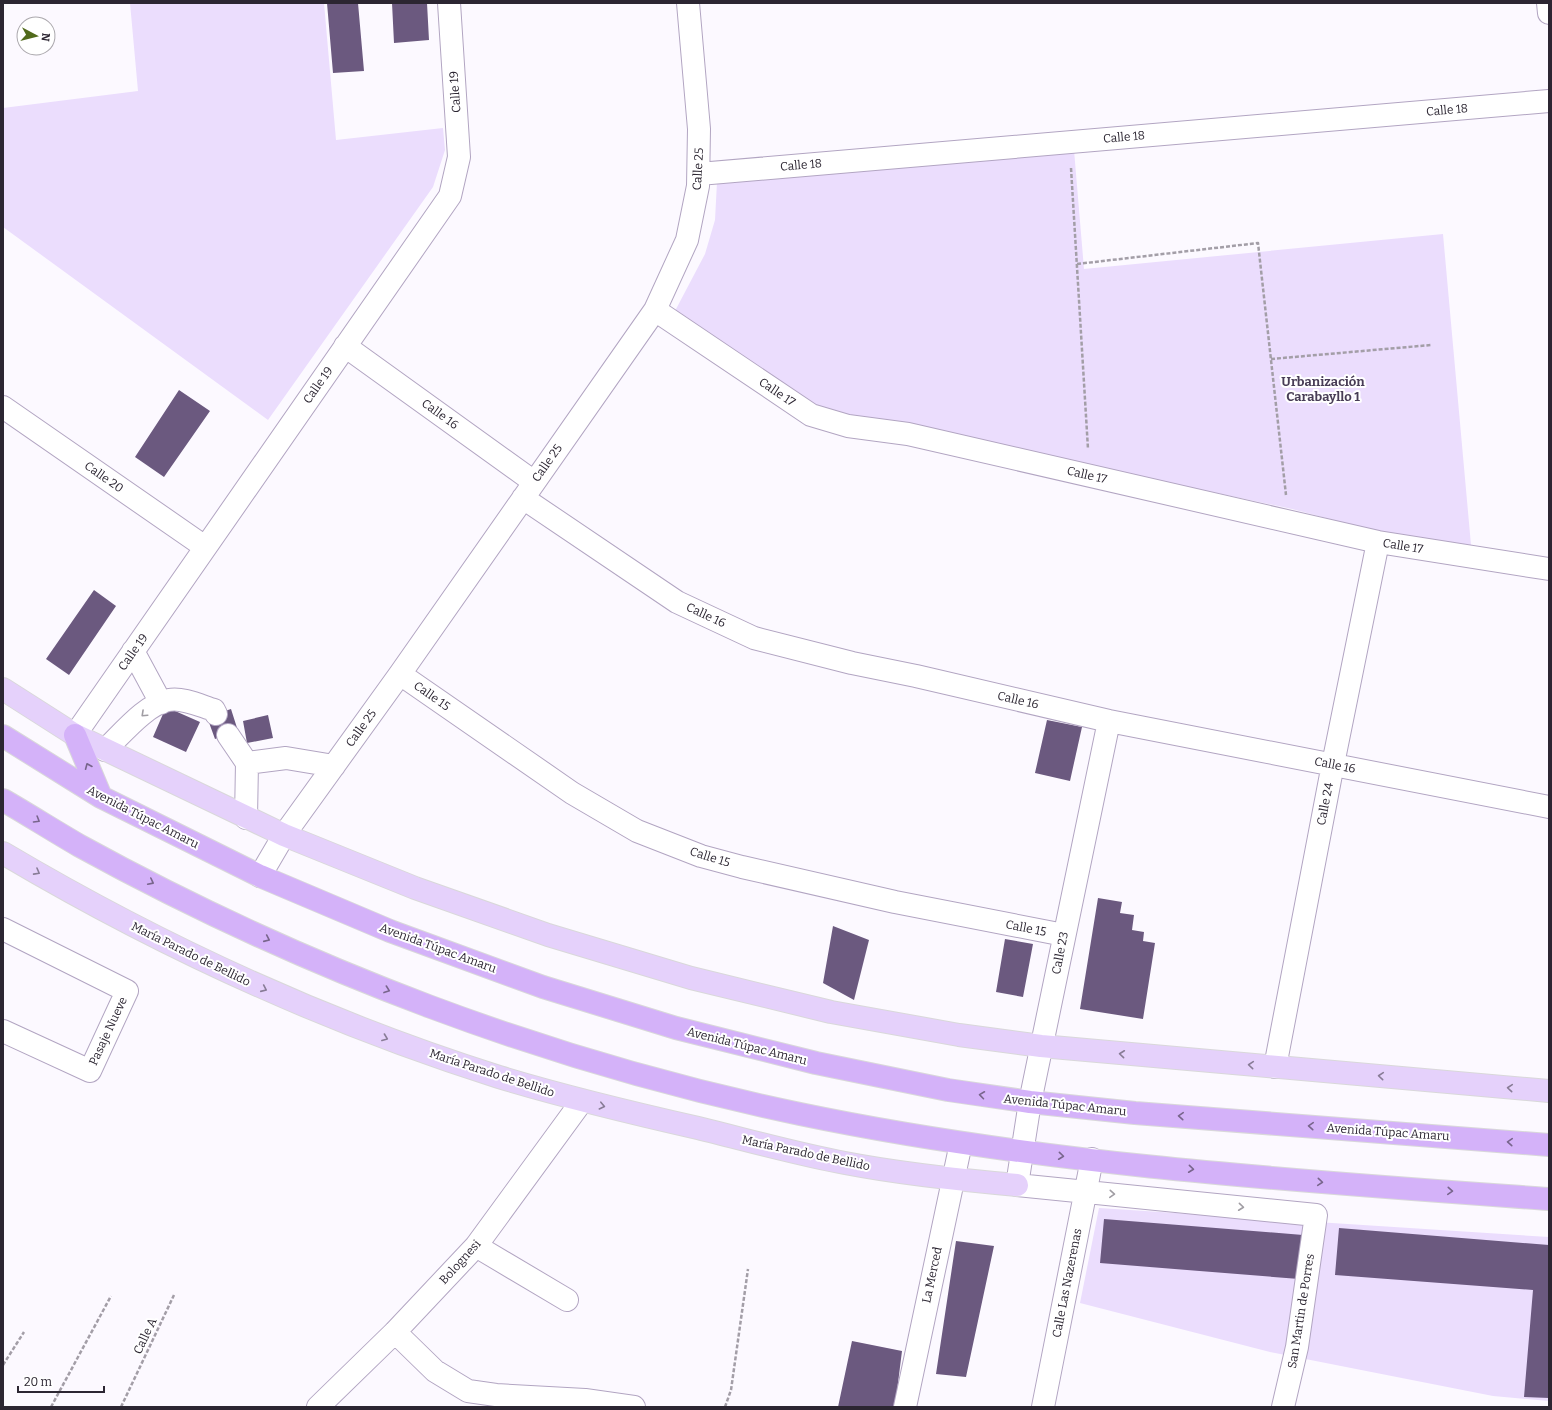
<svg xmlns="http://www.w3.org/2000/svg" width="1552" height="1410" font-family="Bitter,serif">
<rect width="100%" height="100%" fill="#fcf9ff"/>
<path fill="#ebddfd" d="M130 3H324L336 140 443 128 445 150 433 187 268 420 3 227V108L138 91Z
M1074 150 1084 269 1443 234 1471 545 1383 533 1292 509 911 428 851 418 816 406 675 311 705 254 715 220 717 182Z
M1099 1208 1549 1237V1401L1493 1396 1270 1352 1080 1303Z"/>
<path fill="#6b597f" d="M327 3H358L364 71 333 73Z
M392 3H427L429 40 394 43Z
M179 390 210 411 164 477 135 457Z
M94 590 116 606 69 675 46 659Z
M166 707 200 722 186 752 153 737Z
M231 709 238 731 215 739 207 717Z
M268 715 273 738 247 743 243 721Z
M1047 720 1082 727 1070 781 1035 773Z
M1098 898 1122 902 1120 913 1134 915 1132 930 1144 932 1143 941 1155 943 1143 1019 1080 1009Z
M833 926 869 940 854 1000 823 983Z
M1005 939 1033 944 1023 997 996 992Z
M1104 1219 1303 1235 1299 1279 1100 1263Z
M1339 1228 1549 1245V1398L1524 1397 1533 1290 1335 1275Z
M956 1241 994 1246 966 1377 936 1374Z
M852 1341 902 1351 895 1407H838Z"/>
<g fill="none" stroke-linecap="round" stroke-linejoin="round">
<defs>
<path id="minor" d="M1548 3 1549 13
M699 174 1549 101
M655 310 811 415 848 426 908 434 1378 542 1549 569
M345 346 534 482
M3 407 205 547
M523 498 677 602 754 638 852 663 916 676 1109 721 1549 807
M133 651 161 703
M400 674 572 793 637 831 701 856 742 867 895 902 1064 935
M1109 721 1030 1102 1017 1185 1316 1215 1297 1347 1283 1407
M75 735 450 196 459 157 449 3
M228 735 247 763 246 818
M105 750C122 734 146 704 169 700 182 697 201 706 214 710L216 714
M247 763 286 758 334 766
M260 876 284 835 400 674 655 310 687 240 698 186 699 129 688 3
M3 929 127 991 90 1071 3 1031
M1275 1067 1333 764 1378 542
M476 1246 567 1300
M395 1332 435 1371 468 1391 496 1395 585 1400 634 1407
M318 1407 395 1332 476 1246 582 1101
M905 1407 961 1143
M1043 1407 1092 1159"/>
<path id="major" d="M3 689 75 735 284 835 415 888 548 935 691 978 831 1012 959 1035 1041 1046 1549 1091
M3 853C160 946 325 1022 499 1077 565 1097 632 1113 698 1128 747 1140 796 1154 845 1163 902 1174 960 1180 1017 1185"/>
<path id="highway" d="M75 735 101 797
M3 736 101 797 260 876 390 931 543 987 676 1028 816 1063 948 1090 1030 1102 1135 1113 1549 1145
M3 800C29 815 54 831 80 846 304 969 549 1062 800 1114 1045 1165 1299 1181 1549 1199"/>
</defs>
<use href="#minor" stroke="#b2a5c2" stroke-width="24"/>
<use href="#major" stroke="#d9d8da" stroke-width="24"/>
<use href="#highway" stroke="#d9d8da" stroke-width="24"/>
<path stroke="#a39ea7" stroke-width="2.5" stroke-dasharray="4 2" stroke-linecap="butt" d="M1071 168 1088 449
M1077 264 1258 243 1286 495
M1271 359 1431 345
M3 1365 24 1332
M51 1407 111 1296
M121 1407 174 1295
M725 1407 731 1390 748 1269"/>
<use href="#minor" stroke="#fff" stroke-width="22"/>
<use href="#major" stroke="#e5d1fb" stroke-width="22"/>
<use href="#highway" stroke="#d4b2f9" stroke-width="22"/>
</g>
<defs><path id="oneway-chevron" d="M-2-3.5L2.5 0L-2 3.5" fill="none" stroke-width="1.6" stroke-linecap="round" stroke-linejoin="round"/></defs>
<g stroke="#a09da3">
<use href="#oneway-chevron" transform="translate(144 714) rotate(137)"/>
<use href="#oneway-chevron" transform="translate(1112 1194) rotate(4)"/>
<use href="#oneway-chevron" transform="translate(1241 1207) rotate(6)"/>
</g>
<g stroke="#78658c">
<use href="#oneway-chevron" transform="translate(88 766) rotate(-113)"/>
<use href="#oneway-chevron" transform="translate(37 820) rotate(31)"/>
<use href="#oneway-chevron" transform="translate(151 882) rotate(27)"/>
<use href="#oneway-chevron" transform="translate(267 939) rotate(24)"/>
<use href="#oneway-chevron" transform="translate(387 990) rotate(20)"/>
<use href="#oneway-chevron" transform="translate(982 1095) rotate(-172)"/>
<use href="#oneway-chevron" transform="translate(1181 1116) rotate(-176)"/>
<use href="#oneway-chevron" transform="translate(1311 1126) rotate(-176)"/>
<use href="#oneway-chevron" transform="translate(1510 1142) rotate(-176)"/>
<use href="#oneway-chevron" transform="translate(1061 1156) rotate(6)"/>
<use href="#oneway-chevron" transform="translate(1191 1169) rotate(6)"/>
<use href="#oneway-chevron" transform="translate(1320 1182) rotate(5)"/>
<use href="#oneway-chevron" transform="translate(1450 1191) rotate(4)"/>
</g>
<g stroke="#887c96">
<use href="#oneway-chevron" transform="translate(37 872) rotate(29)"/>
<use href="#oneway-chevron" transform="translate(264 989) rotate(24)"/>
<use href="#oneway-chevron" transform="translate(385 1038) rotate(21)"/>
<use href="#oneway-chevron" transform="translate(1122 1054) rotate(-174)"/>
<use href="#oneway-chevron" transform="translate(1251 1065) rotate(-175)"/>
<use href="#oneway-chevron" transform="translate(1381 1076) rotate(-175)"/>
<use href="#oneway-chevron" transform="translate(1510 1088) rotate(-175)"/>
<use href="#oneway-chevron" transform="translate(602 1106) rotate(13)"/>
</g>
<g text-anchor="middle" stroke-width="4" stroke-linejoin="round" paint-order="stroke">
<g font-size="12" fill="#2c2632" stroke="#fff">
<text transform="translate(455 92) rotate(-94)" y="4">Calle 19</text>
<text transform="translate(1447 110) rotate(-5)" y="4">Calle 18</text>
<text transform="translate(1124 137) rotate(-5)" y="4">Calle 18</text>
<text transform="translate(801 165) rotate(-5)" y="4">Calle 18</text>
<text transform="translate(698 169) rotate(-87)" y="4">Calle 25</text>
<text transform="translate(318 385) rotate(-55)" y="4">Calle 19</text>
<text transform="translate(777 392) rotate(34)" y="4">Calle 17</text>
<text transform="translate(440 414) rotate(36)" y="4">Calle 16</text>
<text transform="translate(547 463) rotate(-55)" y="4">Calle 25</text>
<text transform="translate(1087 475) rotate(13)" y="4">Calle 17</text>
<text transform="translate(104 477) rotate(35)" y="4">Calle 20</text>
<text transform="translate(1403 546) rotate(9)" y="4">Calle 17</text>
<text transform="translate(706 615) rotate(25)" y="4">Calle 16</text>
<text transform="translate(133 652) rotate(-55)" y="4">Calle 19</text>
<text transform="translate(432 696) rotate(35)" y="4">Calle 15</text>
<text transform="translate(1018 700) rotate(13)" y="4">Calle 16</text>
<text transform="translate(361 728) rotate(-54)" y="4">Calle 25</text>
<text transform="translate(1335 765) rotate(11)" y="4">Calle 16</text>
<text transform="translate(1325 804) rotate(-79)" y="4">Calle 24</text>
<text transform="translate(143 817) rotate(27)" y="4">Avenida Túpac Amaru</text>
<text transform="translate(710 857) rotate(17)" y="4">Calle 15</text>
<text transform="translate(1026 928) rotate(11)" y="4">Calle 15</text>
<text transform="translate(438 948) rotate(20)" y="4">Avenida Túpac Amaru</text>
<text transform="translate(1060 953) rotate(-79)" y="4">Calle 23</text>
<text transform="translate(191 954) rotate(26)" y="4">María Parado de Bellido</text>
<text transform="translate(108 1031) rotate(-65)" y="4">Pasaje Nueve</text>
<text transform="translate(747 1046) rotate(14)" y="4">Avenida Túpac Amaru</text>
<text transform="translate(492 1073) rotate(18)" y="4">María Parado de Bellido</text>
<text transform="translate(1065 1105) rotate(6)" y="4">Avenida Túpac Amaru</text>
<text transform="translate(1388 1132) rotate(4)" y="4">Avenida Túpac Amaru</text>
<text transform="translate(806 1153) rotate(12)" y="4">María Parado de Bellido</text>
<text transform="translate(460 1262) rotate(-48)" y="4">Bolognesi</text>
<text transform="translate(932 1275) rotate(-78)" y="4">La Merced</text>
<text transform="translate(1067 1283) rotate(-79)" y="4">Calle Las Nazerenas</text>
<text transform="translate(1301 1311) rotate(-81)" y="4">San Martin de Porres</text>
<text transform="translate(145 1336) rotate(-65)" y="4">Calle A</text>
</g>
<g font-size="13" font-weight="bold" fill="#483d56" stroke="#fff">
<text x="1323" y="386">Urbanización<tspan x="1323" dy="15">Carabayllo 1</tspan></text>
</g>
</g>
<rect width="1552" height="1410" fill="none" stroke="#2c2632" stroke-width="8"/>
<g transform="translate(36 36) rotate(97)"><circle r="19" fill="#ffffff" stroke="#aba8ad"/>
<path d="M0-3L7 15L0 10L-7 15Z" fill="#516a1b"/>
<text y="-6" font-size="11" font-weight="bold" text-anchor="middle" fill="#2c2632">N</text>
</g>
<path d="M18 1386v6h86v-6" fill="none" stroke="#2c2632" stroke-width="2"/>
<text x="24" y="1386" font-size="12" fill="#2c2632" stroke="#ffffff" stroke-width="3" paint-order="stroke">20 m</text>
</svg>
